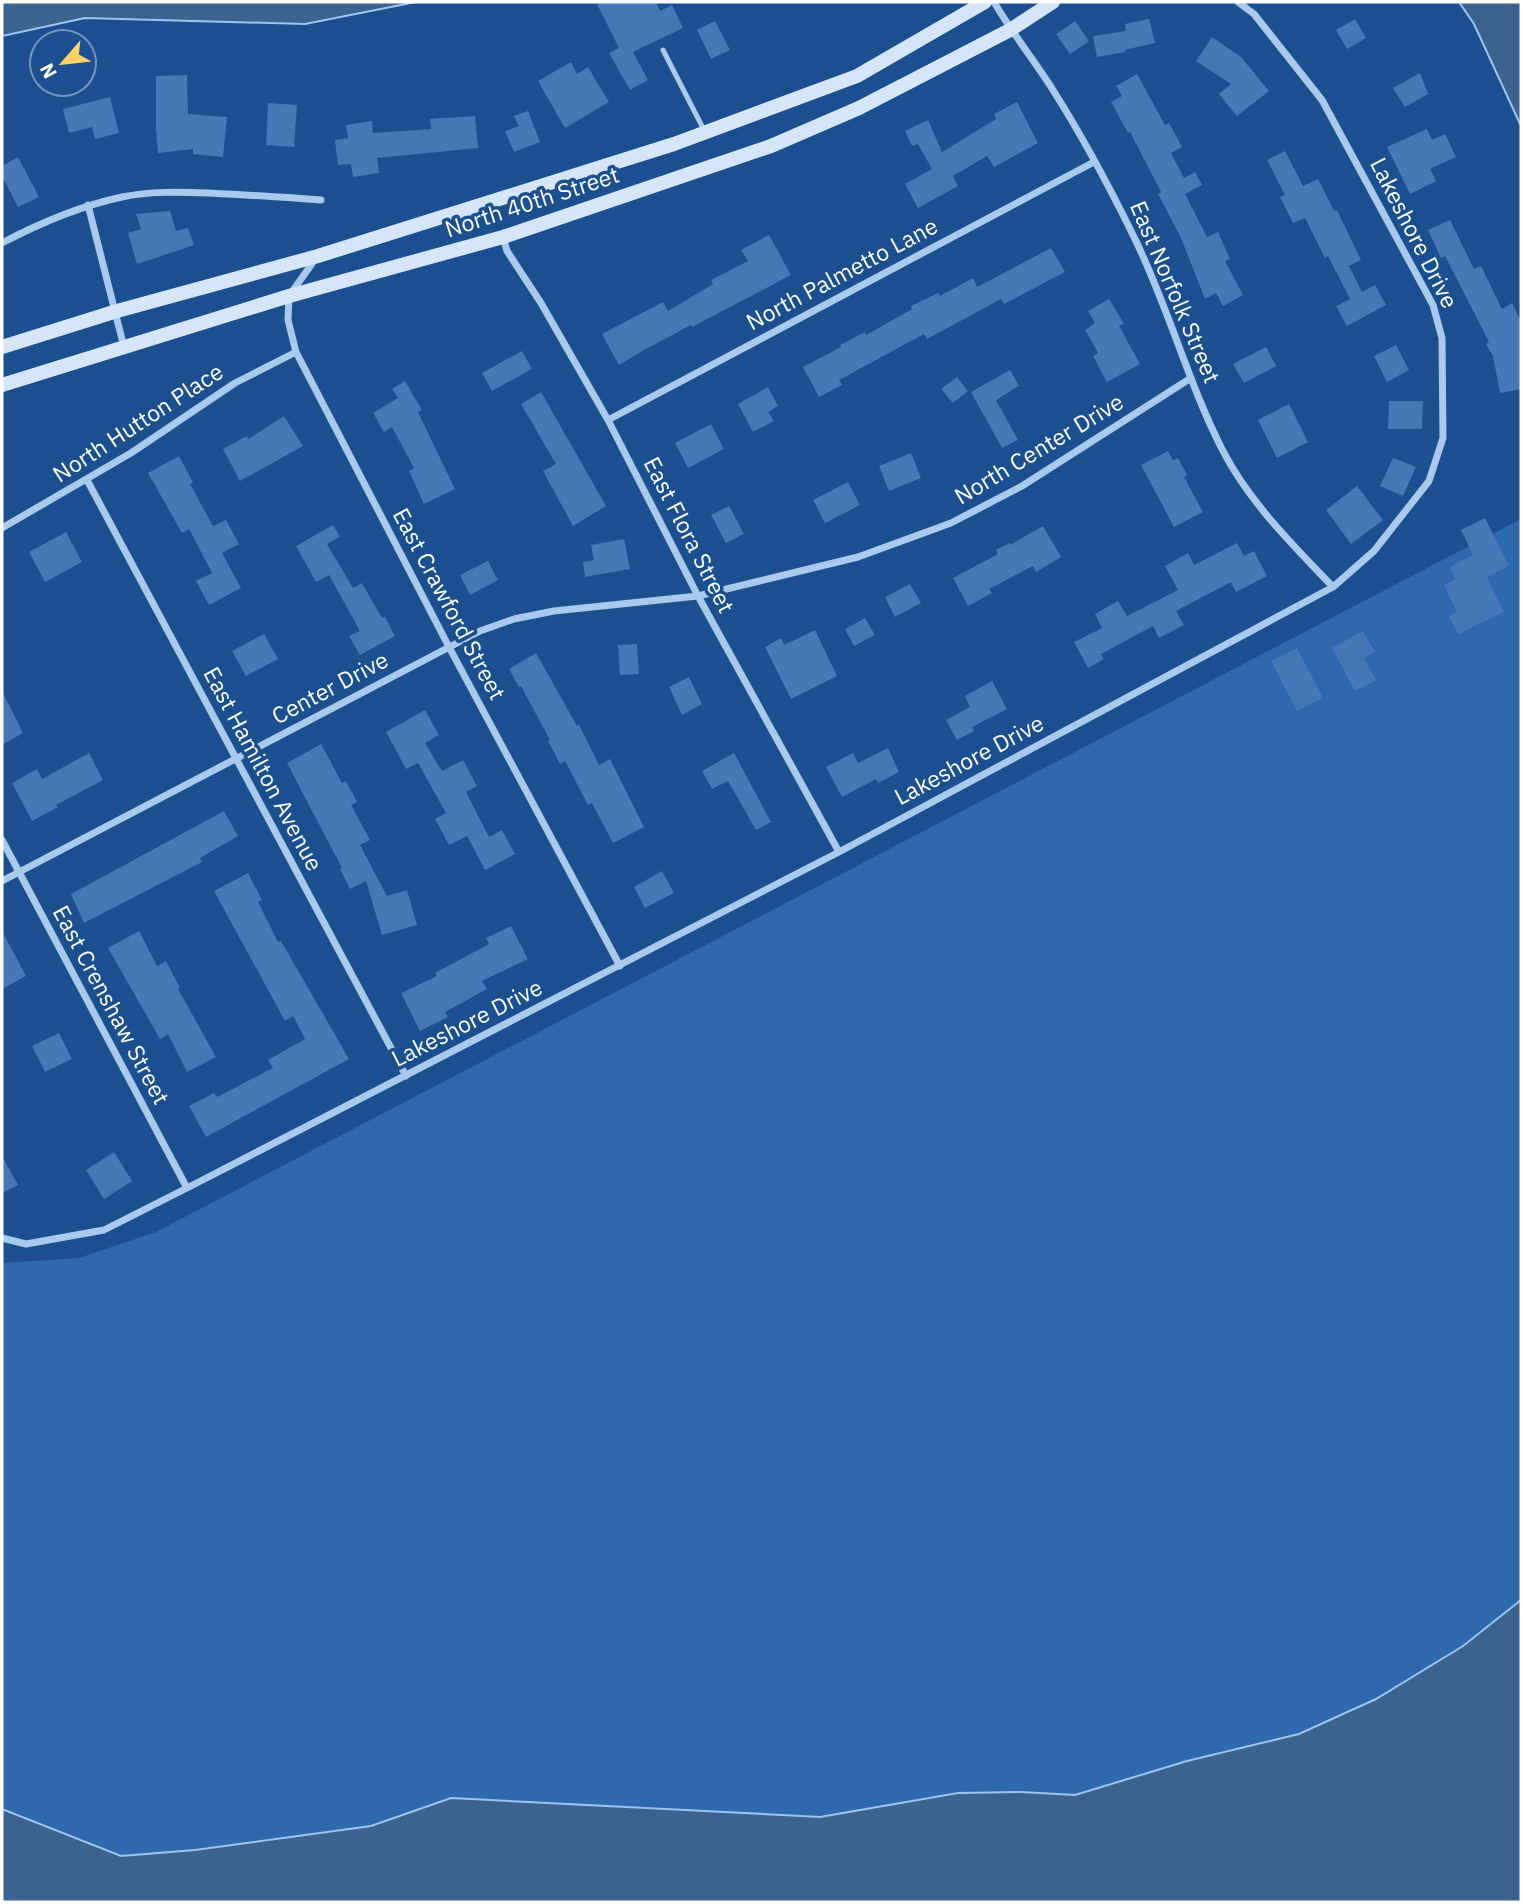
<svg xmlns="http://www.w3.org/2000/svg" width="1523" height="1904" font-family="'IBM Plex Sans',sans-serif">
<rect width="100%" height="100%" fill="#1b4f8f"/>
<path fill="#2e69ad" d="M1521 519V1600L1463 1646 1376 1699 1299 1734 1187 1761 1075 1795 1021 1792 958 1793 820 1817 451 1798 371 1826 195 1850 121 1856 2 1809V1263L79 1258 156 1232Z"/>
<path fill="#3c6290" stroke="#9cc4f0" stroke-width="2" d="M2 2H416L305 24 85 18 2 36Z
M1459 2H1521V126L1474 24Z
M1521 1600V1902H2V1809L121 1856 195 1850 371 1826 451 1798 820 1817 958 1793 1021 1792 1075 1795 1187 1761 1299 1734 1376 1699 1463 1646Z"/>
<path fill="#4478b7" d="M596 2H656L660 11 672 5 683 28 633 52 648 80 630 90 609 53 619 48Z
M1149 19 1155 43 1124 50 1126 52 1097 57 1093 36 1126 31 1125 24Z
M1355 19 1366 38 1347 49 1336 30Z
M715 21 730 50 711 59 697 30Z
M1075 21 1089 41 1070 54 1056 34Z
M1212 37 1241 57 1269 91 1237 116 1219 94 1231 84 1196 61Z
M571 62 577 74 588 67 609 102 565 128 538 81Z
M1420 73 1428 94 1405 107 1393 88Z
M1137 74 1165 125 1169 123 1182 147 1171 153 1184 178 1195 172 1202 185 1185 194 1207 237 1218 232 1230 259 1225 261 1243 295 1223 306 1216 293 1205 299 1181 238 1158 194 1161 192 1130 132 1128 133 1111 102 1122 96 1116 86Z
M187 75 188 114 227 117 223 157 193 154V149L158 153 156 129V76Z
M110 97 119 133 95 139 92 127 69 133 63 109Z
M1017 102 1038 143 994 167 987 156 953 176 958 186 918 208 905 184 932 169 918 144 912 146 905 131 928 120 942 152 996 119 994 114Z
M268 103 297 105 294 147 266 145Z
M528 111 540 142 514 152 505 131 519 126 514 116Z
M475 116 478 148 377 158 379 173 353 177 351 164 338 165 335 140 348 138 346 125 372 121 373 133 431 129 430 119Z
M1427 129 1432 140 1445 134 1456 157 1430 169 1436 181 1410 194 1387 147Z
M1285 151 1303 186 1318 179 1334 211 1337 210 1361 260 1349 266 1362 292 1375 285 1386 305 1347 326 1336 306 1350 299 1328 256 1325 258 1305 218 1293 223 1280 197 1285 195 1267 160Z
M18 157 39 197 18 207 2 176V166Z
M170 211 176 231 188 228 194 245 137 264 128 233 141 229 136 214Z
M1450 220 1474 269 1481 266 1502 309 1512 303 1521 321V389L1500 393 1493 356 1486 344 1489 342 1445 256 1441 258 1428 230Z
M769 235 791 275 692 327 691 325 644 350 619 365 602 334 663 302 668 311 713 284 711 280 748 261 741 250Z
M1051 248 1065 272 1004 304 1001 299 927 339 924 334 839 380 842 385 819 397 803 367 841 347 840 345 865 332 866 335 912 309 911 306 938 293 940 296 973 278 977 287Z
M1109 299 1124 324 1119 326 1140 364 1107 382 1093 356 1098 353 1085 330 1095 323 1088 311Z
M1396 345 1409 370 1387 382 1374 356Z
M1266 347 1276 366 1244 383 1233 364Z
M522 351 532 369 492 391 482 373Z
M1010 370 1019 386 996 400 1018 440 1002 448 971 392Z
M957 377 968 391 953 403 941 389Z
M405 381 422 410 418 412 455 489 424 504 409 471 414 468 392 427 384 432 373 413 398 398 392 389Z
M768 387 778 406 768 412 774 421 753 432 738 404Z
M541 392 606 506 573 526 543 471 556 464 521 404Z
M1389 401H1423L1422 429H1388Z
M1289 404 1308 442 1277 458 1258 420Z
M284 416 303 446 240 481 223 449 247 436 248 439Z
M711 424 724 449 688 468 675 443Z
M1168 451 1173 460 1178 458 1187 475 1184 477 1203 512 1174 527 1141 465Z
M911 453 921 478 889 491 879 466Z
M179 456 193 482 190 484 213 526 226 520 239 544 222 553 241 588 209 605 196 581 212 573 189 529 182 533 148 473Z
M1393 458 1416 467 1403 496 1380 486Z
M848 482 860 505 825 523 813 500Z
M1357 486 1383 520 1351 544 1326 510Z
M729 506 744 534 726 543 711 515Z
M1485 518 1509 566 1487 577 1504 612 1458 634 1449 616 1457 612 1444 585 1455 579 1450 567 1473 555 1461 530Z
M333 525 340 537 327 544 353 588 362 583 382 618 385 617 395 636 360 655 349 636 360 631 329 575 316 582 296 546Z
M1043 526 1061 557 1036 572 1033 566 989 589 992 593 968 606 953 578 998 554 996 550 1009 543 1010 545Z
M66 532 82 562 45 582 29 552Z
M624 539 630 569 585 577 583 562 594 560 591 545Z
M1237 543 1244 556 1254 551 1267 576 1236 592 1231 582 1176 611 1184 625 1159 638 1153 626 1101 654 1104 659 1088 668 1074 642 1102 628 1095 614 1118 601 1127 616 1178 590 1165 566 1188 553 1194 565Z
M488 561 498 580 470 595 460 575Z
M910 584 921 603 895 617 885 597Z
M865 618 875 635 854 646 845 629Z
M815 630 837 676 791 699 765 647 781 638 784 645Z
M1363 631 1375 652 1364 658 1376 680 1355 691 1332 648Z
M264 634 278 659 246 676 232 651Z
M637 644 639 674 620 675 618 645Z
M1297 648 1323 698 1297 711 1271 661Z
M536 653 577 726 579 725 599 765 610 759 644 827 613 843 592 803 588 805 565 761 560 764 548 741 550 740 521 686 519 687 509 669Z
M689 677 702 704 682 715 669 687Z
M992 681 1007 709 972 727 974 731 957 740 946 720 970 707 965 696Z
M2 691 23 733 2 745Z
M425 710 439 735 425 743 442 771 463 760 477 786 466 792 489 837 502 830 515 854 485 870 467 836 449 845 435 819 446 813 418 763 406 769 386 732Z
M321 744 342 783 346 781 357 802 351 805 370 840 360 845 387 896 407 890 417 925 382 935 366 881 350 889 340 869 342 868 287 763Z
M888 748 899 772 878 783 876 779 842 797 826 767 853 753 858 763Z
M89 753 103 780 56 805 58 807 32 821 12 783 37 769 42 779Z
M734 753 771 822 756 830 728 781 712 789 702 771Z
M224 811 238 836 200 858 202 862 84 923 71 894Z
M662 871 674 893 645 908 634 887Z
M248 873 262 900 258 902 278 942 281 941 349 1059 206 1137 189 1106 214 1093 217 1097 273 1068 268 1060 305 1039 293 1016 285 1021 214 891Z
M511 926 528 959 482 981 487 989 445 1012 448 1017 420 1031 401 993 437 976 435 973 489 944 486 938Z
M2 931 26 976 2 989Z
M139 931 157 966 166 961 180 988 178 989 216 1057 187 1072 168 1034 160 1039 108 948Z
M59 1033 72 1059 45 1072 32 1046Z
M114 1152 132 1181 104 1199 86 1170Z
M2 1156 18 1185 2 1193Z"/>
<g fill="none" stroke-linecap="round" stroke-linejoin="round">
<path stroke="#a9c9ee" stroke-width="5" d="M663 50 705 132"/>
<path stroke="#a9c9ee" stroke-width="7" d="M994 2C1012 33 1034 60 1053 90 1082 136 1109 186 1133 235 1168 305 1187 381 1223 451 1250 503 1293 545 1333 587
M88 205 124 347
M503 237 507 251 541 303 608 420 698 596 839 852
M2 243C40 223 80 206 122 197 150 191 180 192 208 193 246 195 284 197 321 200
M316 258 289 296 288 320 296 352 449 647 620 966
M608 420 1094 162
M87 480 406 1076
M2 528 131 453 235 383 296 352
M2 840 187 1188
M2 881 480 631 514 619 554 611 698 596 858 557 951 523 1022 486 1191 378
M2 1238 26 1244 104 1230 187 1188 839 852 1333 587 1374 551 1429 481 1443 438 1442 338 1433 305 1322 100 1254 14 1238 2"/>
<path stroke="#d6e6fa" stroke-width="14" d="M2 347 117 311 318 256 674 144 857 76 985 2
M2 385 289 296 503 237 771 146 859 108 1010 30 1053 2"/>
</g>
<g text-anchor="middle" stroke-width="7" stroke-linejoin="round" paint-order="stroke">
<g font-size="23" fill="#fff" stroke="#1b4f8f">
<text transform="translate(532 202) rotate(-18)" y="8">North 40th Street</text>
<text transform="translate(1414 233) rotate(63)" y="8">Lakeshore Drive</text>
<text transform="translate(842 274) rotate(-28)" y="8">North Palmetto Lane</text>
<text transform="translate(1175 292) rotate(67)" y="8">East Norfolk Street</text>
<text transform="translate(138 423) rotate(-33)" y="8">North Hutton Place</text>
<text transform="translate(1039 449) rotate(-31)" y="8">North Center Drive</text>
<text transform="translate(689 535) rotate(63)" y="8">East Flora Street</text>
<text transform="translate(449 604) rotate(62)" y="8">East Crawford Street</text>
<text transform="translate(330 688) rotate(-28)" y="8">Center Drive</text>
<text transform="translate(969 760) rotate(-28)" y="8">Lakeshore Drive</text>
<text transform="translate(263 769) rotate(62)" y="8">East Hamilton Avenue</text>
<text transform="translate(111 1005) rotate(62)" y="8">East Crenshaw Street</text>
<text transform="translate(467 1023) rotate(-27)" y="8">Lakeshore Drive</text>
</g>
</g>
<rect width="1523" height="1904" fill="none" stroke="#ffffff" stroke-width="7"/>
<g transform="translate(63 63) rotate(242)"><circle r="33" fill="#1b4f8f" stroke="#7695bc" stroke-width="2"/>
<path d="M0-5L12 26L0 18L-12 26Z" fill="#ffd166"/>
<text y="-10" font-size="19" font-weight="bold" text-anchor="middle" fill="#ffffff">N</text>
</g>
</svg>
